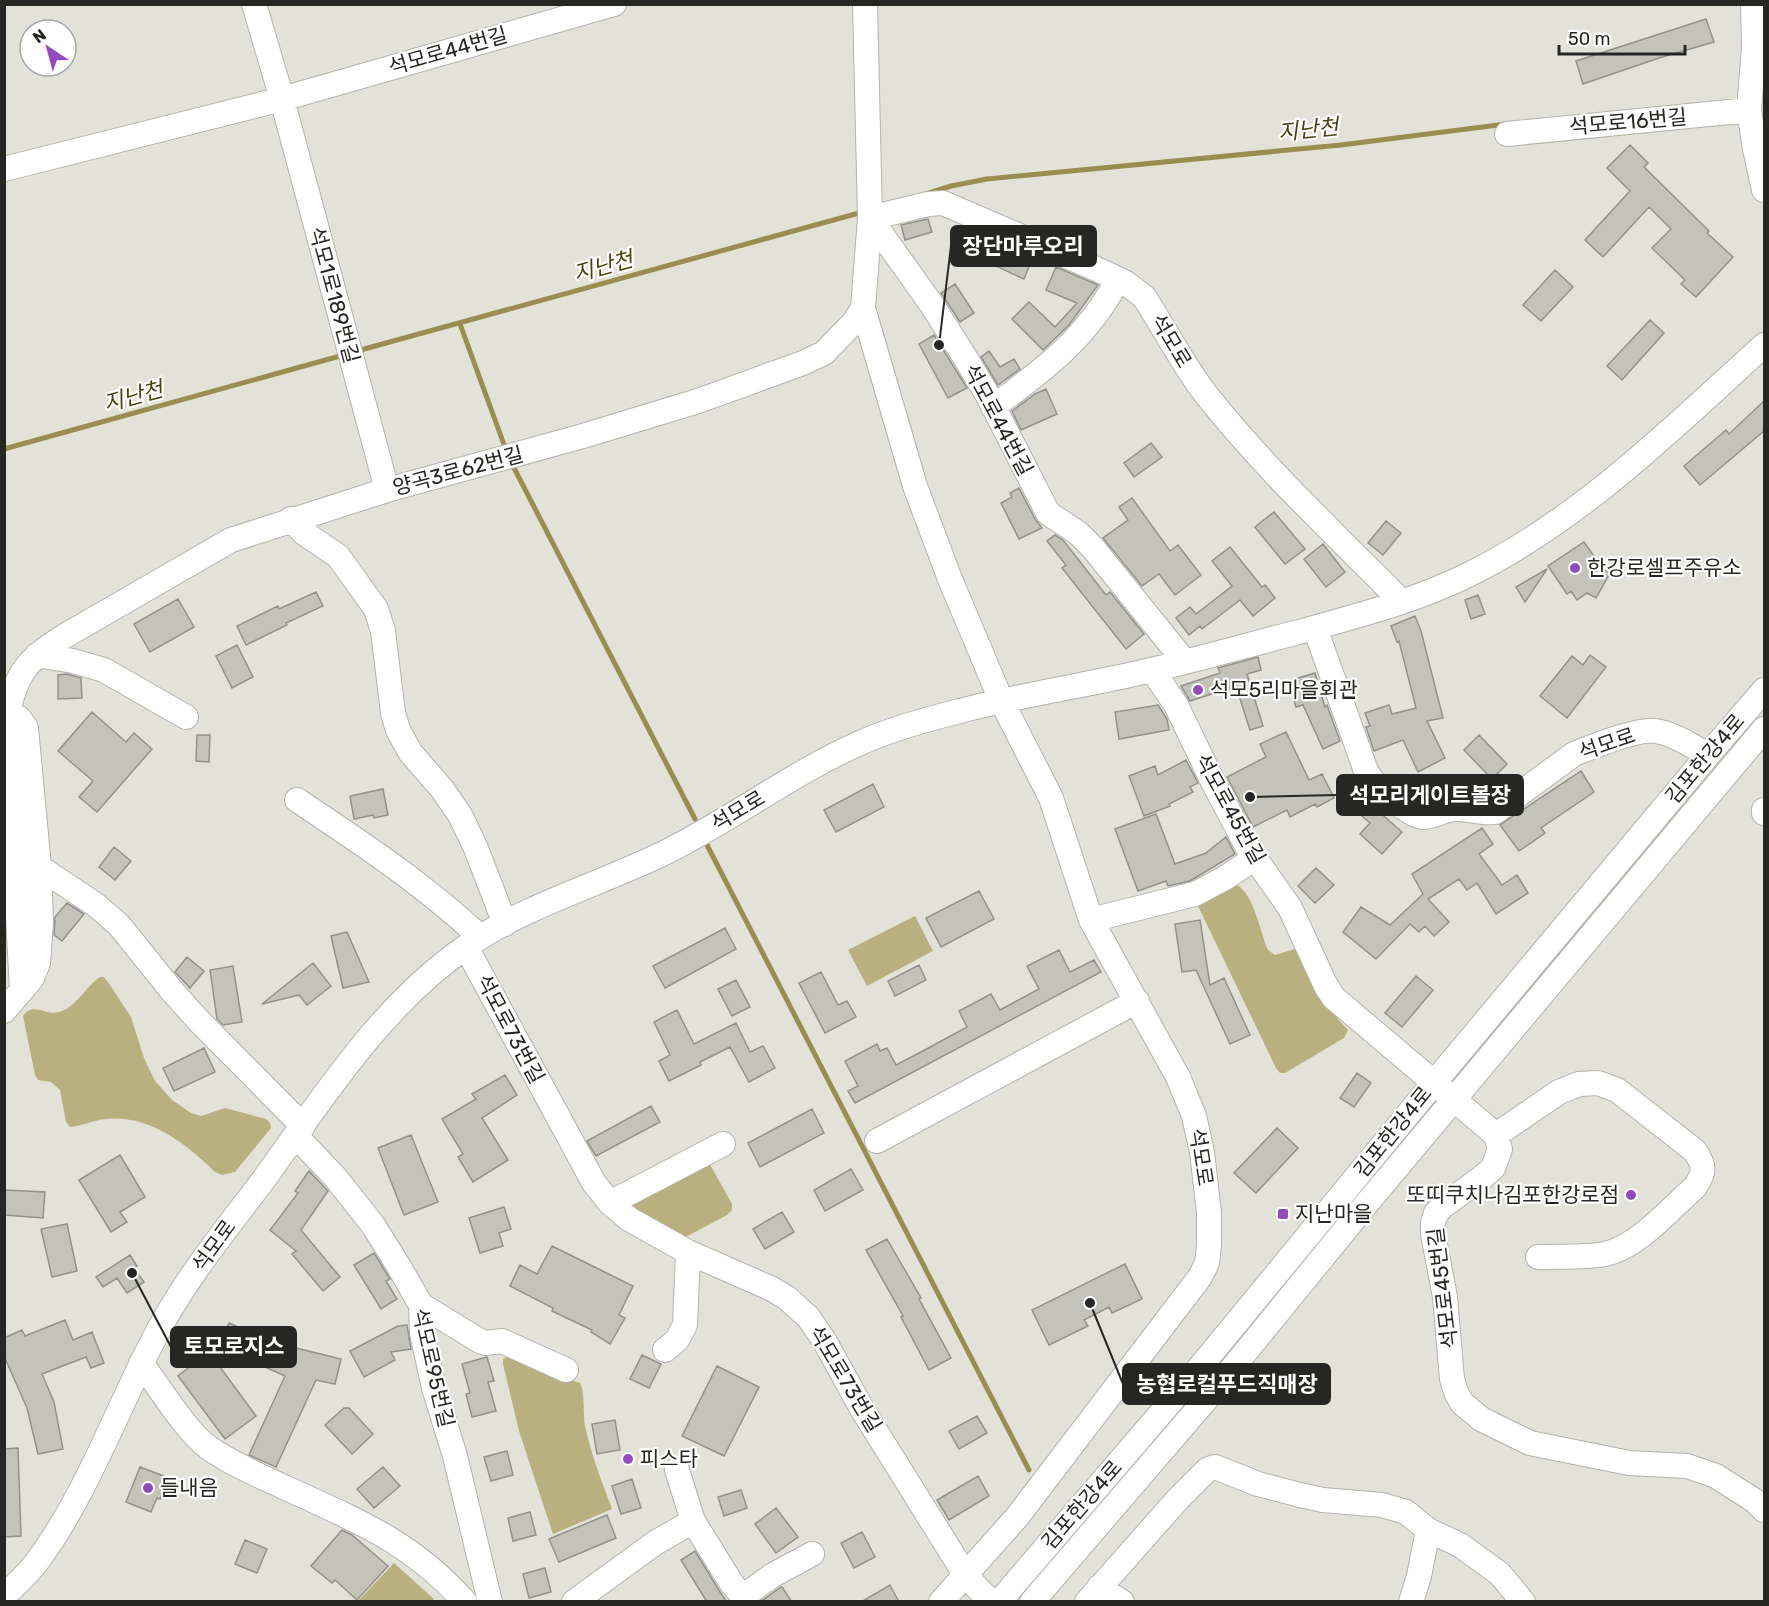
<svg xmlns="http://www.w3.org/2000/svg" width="1769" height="1606" font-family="Rubik,'Noto Sans KR',sans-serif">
<rect width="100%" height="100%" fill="#e3e2d9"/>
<path fill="#b9b080" d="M1237 885C1254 894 1260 932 1268 950L1275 955 1298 948 1324 1004 1348 1030 1344 1038 1285 1073H1280L1276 1068 1198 906 1197 902 1229 886Z
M915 916 933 951 867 986 848 950Z
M100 977H104L108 982 131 1017 144 1058 155 1081 172 1100 191 1113 201 1116 225 1108 266 1119 270 1123 271 1128 235 1172 222 1175 215 1172C185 1143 150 1115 106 1119 94 1120 82 1126 70 1127L66 1122 60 1090 51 1082 38 1080 35 1075 23 1016C33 1001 46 1016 59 1012 77 1007 85 987 100 977Z
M708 1161 732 1204V1210L727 1215 684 1238 631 1208V1204Z
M507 1357 580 1383C585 1391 583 1415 585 1426 591 1454 602 1482 612 1509L553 1534 519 1431 503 1364V1359Z
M394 1563 434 1599 432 1601H358Z"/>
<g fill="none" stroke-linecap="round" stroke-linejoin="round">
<path stroke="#998e50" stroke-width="5" d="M926 194 951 186 987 179 1341 145 1506 124
M460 324 506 450
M357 351 859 213
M4 449 340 356
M513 466 695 819
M707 845 1029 1470"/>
</g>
<path fill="#c4c3ba" stroke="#93928a" stroke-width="1.5" d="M1706 19 1714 42 1659 58 1583 84 1576 61Z
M1630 145 1648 163 1644 167 1709 231 1707 233 1733 257 1696 297 1681 284 1685 280 1652 248 1671 229 1649 207 1603 257 1585 240 1630 191 1607 168Z
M928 219 932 232 905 240 901 225Z
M989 238 1033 257 1024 279 969 254 976 239 987 243Z
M1056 267 1098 285 1069 325 1043 350 1012 319 1029 302 1055 327 1077 303 1046 290Z
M1555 270 1573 287 1541 321 1523 305Z
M955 284 974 313 960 322 941 293Z
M1650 320 1664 333 1622 380 1607 366Z
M934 335 967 388 948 398 919 344Z
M989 351 1000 367 1014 359 1020 369 998 385 981 357Z
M1046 389 1057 414 1021 430 1012 411 1035 394Z
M1764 401V431L1700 485 1684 466 1726 430 1729 434Z
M1151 443 1162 457 1134 477 1124 463Z
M1019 488 1035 519 1042 528 1019 539 1001 503 1012 497 1010 493Z
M1132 498 1170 551 1178 545 1201 575 1175 595 1159 574 1142 586 1103 538 1128 520 1119 507Z
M1274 512 1305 549 1285 564 1255 527Z
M1386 521 1401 533 1383 555 1368 543Z
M1055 535 1063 540 1106 595 1110 592 1144 634 1126 649 1062 568 1066 565 1047 541Z
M1584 542 1603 569 1610 573 1596 598 1587 593 1577 600 1571 591 1567 594 1548 566Z
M1323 544 1345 572 1326 587 1304 559Z
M1230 547 1262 587 1265 585 1275 598 1253 616 1240 600 1202 629 1200 626 1189 635 1176 618 1190 607 1196 614 1232 586 1212 561Z
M1547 569 1525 602 1516 587Z
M316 592 323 606 286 623 287 625 246 645 237 626 278 606 279 609Z
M1478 595 1485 614 1471 619 1465 600Z
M178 599 194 627 150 652 134 624Z
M1415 616 1421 631 1443 718 1427 721 1445 758 1418 772 1403 740 1374 751 1366 727 1370 726 1365 713 1389 705 1392 714 1416 708 1399 641 1397 642 1391 626Z
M237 645 253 677 232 688 216 656Z
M1590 655 1606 667 1567 718 1540 696 1572 656 1583 665Z
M1258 657 1261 670 1247 674 1263 726 1250 730 1236 686 1190 701 1181 686 1220 673 1218 668Z
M1315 673 1325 707 1327 705 1340 741 1323 749 1303 705 1296 707 1288 681Z
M67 674 81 678 82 698 58 699V675Z
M1158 705 1167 719 1169 730 1119 739 1115 712Z
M92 712 126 742 134 733 152 749 97 812 79 797 93 781 58 751Z
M1286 732 1309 780 1322 774 1334 798 1317 807 1315 804 1290 817 1287 810 1253 827 1227 777 1266 757 1260 744Z
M197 735H210L209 762 196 761Z
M1479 735 1507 764 1492 779 1464 750Z
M1186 760 1198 783 1190 787 1193 792 1169 804 1170 806 1144 816 1129 776 1155 766 1158 775Z
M1581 771 1594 792 1541 828 1545 833 1519 851 1500 825Z
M873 784 884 807 836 832 824 810Z
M383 789 388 815 374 818 373 815 354 819 350 796Z
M1369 797 1380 807 1377 810 1402 832 1382 854 1360 834 1370 823 1356 811Z
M1156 814 1175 864 1206 853 1226 837 1235 854 1190 881 1168 886 1166 881 1138 891 1115 829Z
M1482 828 1493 844 1479 854 1502 885 1517 875 1528 893 1496 914 1477 883 1467 890 1459 879 1428 899 1449 922 1434 936 1425 926 1419 932 1410 924 1376 959 1343 932 1361 907 1390 925 1423 894 1412 874Z
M114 847 131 861 115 880 99 867Z
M1316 868 1334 885 1315 903 1298 886Z
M979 891 994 919 941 947 926 918Z
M67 903 84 914 62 941 54 935 55 917Z
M1200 920 1210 985 1224 978 1250 1035 1230 1044 1196 970 1182 972 1175 924Z
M725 928 736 949 665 988 653 966Z
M347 932 369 982 343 988 331 936Z
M1059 950 1070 972 1094 960 1101 972 855 1103 848 1091 858 1086 845 1061 877 1044 880 1051 887 1048 896 1065 923 1051 967 1027 959 1011 991 994 1000 1010 1039 989 1027 966Z
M187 957 204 971 190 988 175 972Z
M313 963 331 986 307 1005 299 995 262 1004Z
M919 965 926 980 895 996 888 981Z
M233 966 242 1022 223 1025 217 1019 210 970Z
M821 972 838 1005 847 1001 856 1017 825 1033 799 983Z
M1416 976 1433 990 1402 1027 1385 1013Z
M736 980 750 1007 732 1016 718 989Z
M677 1010 694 1044 736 1023 750 1052 763 1046 775 1068 749 1082 730 1047 700 1062 701 1065 669 1081 659 1061 670 1055 654 1022Z
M204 1048 215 1072 174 1091 163 1068Z
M1357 1073 1371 1083 1354 1107 1340 1098Z
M505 1075 517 1095 482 1118 508 1160 473 1182 458 1157 463 1154 442 1119 476 1099 472 1094Z
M651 1106 660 1122 596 1156 587 1141Z
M812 1109 824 1133 760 1167 748 1143Z
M1277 1128 1298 1148 1256 1193 1234 1173Z
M411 1135 438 1202 404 1215 378 1148Z
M120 1155 145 1197 120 1212 127 1222 111 1232 79 1180Z
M851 1169 863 1190 825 1211 814 1190Z
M309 1171 328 1191 301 1230 340 1277 323 1291 292 1254 296 1251 270 1230 298 1193 295 1191Z
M4 1190 45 1192 43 1218 4 1215Z
M504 1207 511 1229 499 1233 503 1246 480 1253 469 1218Z
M782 1212 794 1232 765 1249 753 1229Z
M67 1224 77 1271 52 1277 41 1229Z
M887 1239 921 1298 919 1299 951 1358 929 1370 901 1317 903 1316 866 1250Z
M552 1246 633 1286 619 1315 625 1318 610 1344 591 1332 592 1330 552 1311 553 1308 510 1286 520 1265 537 1274Z
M374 1253 390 1279 386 1281 397 1299 381 1309 354 1265Z
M130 1255 137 1266 134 1268 144 1282 127 1293 117 1278 103 1287 96 1277Z
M1125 1264 1142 1299 1112 1313 1109 1307 1084 1320 1088 1326 1049 1345 1032 1310Z
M65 1320 73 1340 92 1332 104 1363 91 1368 86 1357 42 1374 54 1402 63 1449 38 1454 27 1408 4 1356V1338L22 1330 25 1336Z
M229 1323 272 1342 341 1359 335 1384 316 1380 276 1467 249 1455 285 1376 218 1346Z
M407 1325 411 1349 391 1352 395 1360 364 1377 350 1351 398 1326Z
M209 1352 256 1416 225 1439 178 1376Z
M642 1355 661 1364 649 1388 630 1379Z
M487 1357 494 1381 488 1382 496 1411 472 1417 466 1394 470 1393 462 1364Z
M717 1366 759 1387 724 1456 682 1436Z
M344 1408H349L373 1434 352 1454 325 1425Z
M977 1416 987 1433 959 1449 949 1431Z
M615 1420 620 1450 597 1454 592 1424Z
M18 1448 21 1536 4 1537V1449Z
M507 1451 513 1475 491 1481 484 1457Z
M140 1467 169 1478 160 1499 157 1498 151 1512 126 1502Z
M383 1467 400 1486 374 1508 357 1489Z
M978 1476 989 1496 949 1520 937 1500Z
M632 1479 641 1508 621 1514 612 1486Z
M741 1490 747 1508 724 1516 718 1497Z
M776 1508 798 1537 776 1553 755 1524Z
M530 1512 536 1535 513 1541 508 1518Z
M607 1515 616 1538 559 1562 549 1539Z
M342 1530 352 1535 388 1566 357 1600 335 1580 332 1583 311 1566Z
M862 1532 875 1557 854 1568 841 1543Z
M245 1540 267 1549 257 1573 235 1564Z
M695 1551 720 1592 727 1602H707L681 1560Z
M545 1568 551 1592 529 1598 523 1574Z
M890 1585 899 1602H861Z
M782 1587 792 1602H760L781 1587Z"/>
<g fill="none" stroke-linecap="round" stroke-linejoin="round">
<defs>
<path id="minor" d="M254 4 282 99 387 490
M1753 4 1754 47 1749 110 1755 149 1764 190
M1507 134 1749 110
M4 169 282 99 614 4
M870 218 928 204 943 203 1101 271 1126 283 1144 297C1166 330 1183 366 1208 397 1267 471 1336 535 1402 602
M870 218 932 305 966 359 987 394 1048 513 1078 533 1093 548 1185 662
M863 308 915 486 950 579 1001 700 1051 798 1091 920 1178 1077 1194 1116 1202 1152 1209 1213V1245L1207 1263 1200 1277 1017 1517 941 1602
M993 407C1044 370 1089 336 1118 279
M291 519 304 533 338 556 376 609 383 631 393 713 398 730 410 752 442 789 460 815 475 846 505 924
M1315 628 1366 771C1373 784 1410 818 1425 817 1436 816 1446 808 1457 809 1470 809 1482 814 1495 812L1574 754C1591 747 1639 728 1656 731 1674 734 1692 746 1708 755
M37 655 73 661 104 670 186 717
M1152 670 1176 705 1214 784 1248 848 1290 908 1326 986 1334 998 1496 1135 1500 1149 1493 1168 1480 1179 1443 1206 1436 1213 1433 1223V1234L1445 1297 1452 1379 1456 1392 1462 1403 1481 1419 1530 1443 1629 1463 1687 1466 1716 1476 1755 1501 1764 1510
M7 715 19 718 26 728 39 867 41 922 38 963 32 978 22 990
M297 800C360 842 425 885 480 937
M1764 810V813
M39 867 96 905 119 925 172 991 199 1021 303 1126
M1091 920 1195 894 1225 878 1255 858
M466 947 594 1183 610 1203 629 1219 688 1252 772 1289 787 1298 808 1317 824 1340 862 1409 966 1576 991 1602
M4 1011 22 990 7 715C17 672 26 661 63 637L231 540 387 490 583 436 698 401 803 363 824 353 855 321 863 308 870 218 865 4
M1496 1135 1559 1092 1579 1084 1598 1083 1617 1090 1695 1151C1705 1166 1705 1172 1695 1187 1670 1209 1638 1247 1605 1254 1584 1258 1560 1256 1538 1257
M296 1136 335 1177 373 1225 398 1265 421 1305 422 1333 434 1388 455 1456 490 1602
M877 1141 1137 1001
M610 1203 723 1144
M421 1305 480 1341 486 1343 502 1341 566 1370
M665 1350 677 1340 685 1325 688 1252
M141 1363C158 1385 187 1433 209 1448 232 1464 260 1476 286 1488 356 1520 412 1542 465 1602
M693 1521 732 1584 741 1594 752 1590 773 1575 812 1554
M1099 1587 1122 1602
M4 1596C15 1585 27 1575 36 1563 87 1495 117 1408 157 1333 187 1276 229 1226 267 1175 327 1092 382 1005 467 946 526 905 598 885 662 854 730 821 790 774 860 743 891 729 924 720 956 712 1022 694 1090 685 1156 669 1204 658 1251 644 1299 632 1357 616 1416 601 1470 574 1581 519 1674 427 1764 345
M574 1602 655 1543 693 1521 677 1470
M999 1602 1186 1384 1433 1084 1708 755 1764 690
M1032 1602 1221 1382 1363 1208 1764 729
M1087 1602 1178 1499 1208 1469 1215 1467 1258 1484 1300 1495 1323 1500 1382 1505 1406 1512 1428 1530 1460 1545 1500 1574 1523 1602
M1411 1602 1419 1576 1428 1530"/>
</defs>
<use href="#minor" stroke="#b4b3aa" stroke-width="26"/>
<use href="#minor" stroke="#fff" stroke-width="24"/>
</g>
<g fill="#914bbf" stroke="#fff" stroke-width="2">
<circle cx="1575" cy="568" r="6"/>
<circle cx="1198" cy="690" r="6"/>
<circle cx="1631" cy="1195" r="6"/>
<rect x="1277" y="1208" width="12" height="12" rx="3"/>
<circle cx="628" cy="1459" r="6"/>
<circle cx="148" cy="1488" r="6"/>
</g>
<g text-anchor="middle" stroke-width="4.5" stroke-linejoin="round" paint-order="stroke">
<g font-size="21" fill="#262622" stroke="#fff">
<text transform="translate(448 51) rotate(-16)" y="7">석모로44번길</text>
<text transform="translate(1628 122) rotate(-5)" y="7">석모로16번길</text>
<text transform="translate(334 295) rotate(75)" y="7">석모1로189번길</text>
<text transform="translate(1171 341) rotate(59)" y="7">석모로</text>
<text transform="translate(998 420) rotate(62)" y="7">석모로44번길</text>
<text transform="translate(458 471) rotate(-15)" y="7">양곡3로62번길</text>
<text transform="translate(1607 744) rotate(-19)" y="7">석모로</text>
<text transform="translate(1705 759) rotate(-50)" y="7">김포한강4로</text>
<text transform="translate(1230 809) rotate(61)" y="7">석모로45번길</text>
<text transform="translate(738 811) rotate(-31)" y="7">석모로</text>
<text transform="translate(510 1029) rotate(62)" y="7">석모로73번길</text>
<text transform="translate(1393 1132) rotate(-51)" y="7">김포한강4로</text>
<text transform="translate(1201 1157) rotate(81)" y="7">석모로</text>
<text transform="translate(214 1246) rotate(-54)" y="7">석모로</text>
<text transform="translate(1443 1288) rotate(-97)" y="7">석모로45번길</text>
<text transform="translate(433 1368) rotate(77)" y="7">석모로95번길</text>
<text transform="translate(845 1379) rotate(59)" y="7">석모로73번길</text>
<text transform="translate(1082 1505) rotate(-49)" y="7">김포한강4로</text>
</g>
<g font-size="21" fill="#262622" stroke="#fff" text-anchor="start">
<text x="1587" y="575">한강로셀프주유소</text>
<text x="1210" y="697">석모5리마을회관</text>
<text x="1619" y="1202" text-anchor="end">또띠쿠치나김포한강로점</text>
<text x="1295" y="1221">지난마을</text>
<text x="640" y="1466">피스타</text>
<text x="160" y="1495">들내음</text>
</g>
<g font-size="22" font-style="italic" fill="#4c4311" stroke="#fff">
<text transform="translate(1308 129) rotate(-6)" y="8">지난천</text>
<text transform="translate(603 266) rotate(-15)" y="8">지난천</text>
<text transform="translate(133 396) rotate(-15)" y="8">지난천</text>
</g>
</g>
<path fill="none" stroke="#262622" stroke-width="2" d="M939 345L951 246M1250 797L1337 795M132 1273L171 1347M1090 1303L1123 1384"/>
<g fill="#262622" stroke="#fff" stroke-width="2">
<circle cx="939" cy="345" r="6"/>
<circle cx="1250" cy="797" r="6"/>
<circle cx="132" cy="1273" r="6"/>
<circle cx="1090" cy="1303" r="6"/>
</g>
<g fill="#262622" stroke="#262622" stroke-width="2">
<rect x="951" y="226" width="145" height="40" rx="6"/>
<rect x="1337" y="775" width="186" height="40" rx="6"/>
<rect x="171" y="1327" width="125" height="40" rx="6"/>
<rect x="1123" y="1364" width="207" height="40" rx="6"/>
</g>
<g font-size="22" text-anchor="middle" font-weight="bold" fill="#fff">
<text x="1023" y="254">장단마루오리</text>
<text x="1430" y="803">석모리게이트볼장</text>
<text x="234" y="1354">토모로지스</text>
<text x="1227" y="1392">농협로컬푸드직매장</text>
</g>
<rect width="1769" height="1606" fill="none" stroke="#262622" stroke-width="12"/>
<g transform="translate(48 48) rotate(324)"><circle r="28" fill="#ffffff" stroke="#a8a8a7" stroke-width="1.5"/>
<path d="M0-4.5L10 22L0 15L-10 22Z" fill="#914bbf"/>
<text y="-9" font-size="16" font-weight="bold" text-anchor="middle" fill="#262622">N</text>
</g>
<path d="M1559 45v9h126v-9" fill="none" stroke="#262622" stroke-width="3"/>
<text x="1568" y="45" font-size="18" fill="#262622" stroke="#ffffff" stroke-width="4.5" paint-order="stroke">50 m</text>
</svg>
